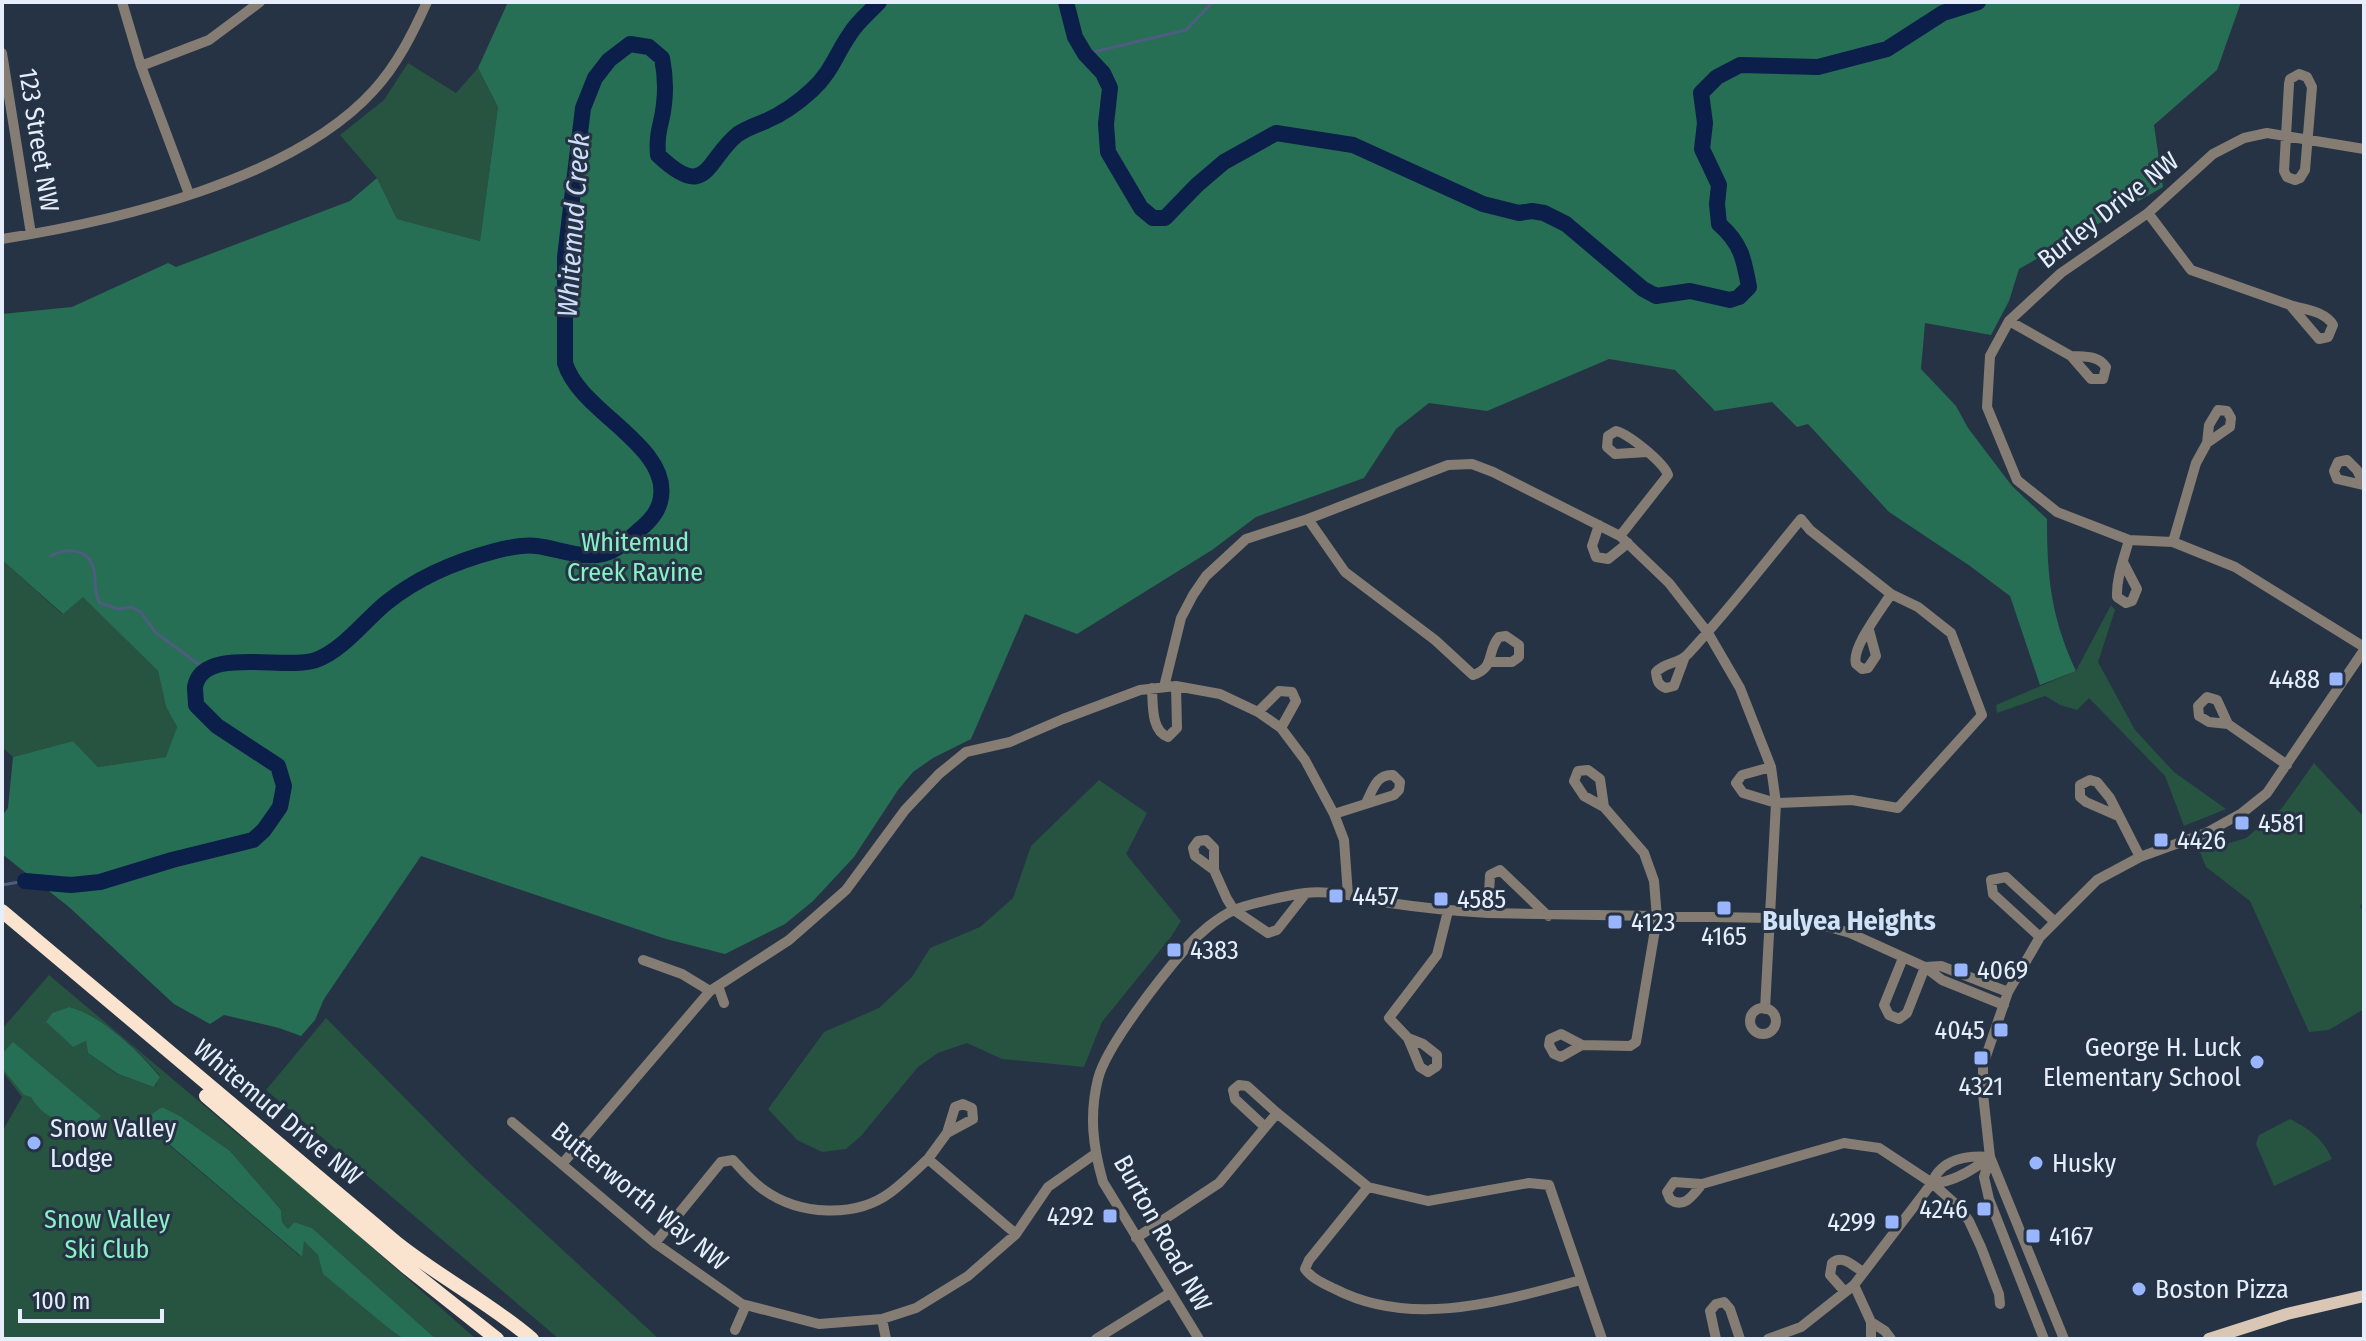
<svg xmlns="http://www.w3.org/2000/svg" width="2366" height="1341" font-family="'Fira Sans Condensed',sans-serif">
<rect width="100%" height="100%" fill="#253344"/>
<path fill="#275341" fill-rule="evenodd" d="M408 63 456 93 478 68 498 107 480 241 397 219 377 178 340 135 384 100Z
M2 560 62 614 83 596 158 671 166 707 177 727 167 757 98 767 73 741 13 757 2 747Z
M2111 605 2115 610 2098 662 2135 730 2174 772 2226 809 2184 826 2165 776 2089 698 2077 710 2060 705 2045 696 1997 713 1996 705 2076 671Z
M2314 763 2364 817V902L2360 906 2364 913V1009L2329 1030 2309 1032 2250 901 2206 867 2200 852 2246 838 2282 808Z
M1099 780 1147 813 1126 854 1181 921 1171 937 1102 1022 1084 1067 1002 1059 967 1043 938 1053 918 1067 861 1136 846 1149 822 1152 797 1140 768 1109 824 1032 879 1008 912 977 930 948 980 927 1013 898 1031 846Z
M49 975 245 1140 256 1145 476 1339H436L312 1228 294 1222 288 1229 282 1222 281 1210 230 1151 180 1116 162 1107 142 1122 301 1257 304 1240 318 1255 324 1274 404 1339H2V1132L22 1097 2 1071V1029ZM69 1007C100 1014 140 1051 160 1076L155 1087 117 1074 88 1053 86 1041 73 1047 46 1022 52 1013Z
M326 1018 472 1166 659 1339H559L266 1090Z
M2290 1119C2309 1129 2323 1138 2332 1159L2274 1186 2256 1144 2259 1135Z"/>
<path fill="#276f54" d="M508 2H2241L2217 70 2154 125 2163 187 2019 269 2009 301 1991 335 1925 323 1921 369 1956 406 1968 428 2012 486 2047 519C2047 578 2051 617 2076 671L2040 685 2010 596 1970 566 1889 512 1808 424 1797 427 1772 402 1715 411 1675 370 1609 359 1487 411 1429 403 1396 429 1364 478 1256 517 1212 550 1077 634 1025 614 971 739 933 758 913 772 898 790 854 857 813 901 785 924 725 954 666 939 421 856 324 999 315 1020 301 1036 279 1028 224 1015 210 1024 174 1004 69 907 2 854V816L8 808 13 757 73 741 98 767 166 757 177 727 166 707 158 671 83 597 63 614 2 560V314L72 307 168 263 176 267 350 201 377 178 397 219 480 241 498 107 478 68Z
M69 1007C100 1014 140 1052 160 1077L154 1087 118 1074 88 1053 86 1041 73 1047 46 1022 52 1013Z
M13 1042 101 1116 75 1139C73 1120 64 1124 51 1117 42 1112 36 1105 31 1097L24 1095 2 1068V1054Z
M162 1107 180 1116 230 1151 281 1210 282 1222 288 1229 294 1222 312 1228 436 1339H404L391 1330 323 1274 318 1255 304 1241 302 1257 142 1121Z"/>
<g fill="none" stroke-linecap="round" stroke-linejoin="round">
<path stroke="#4d5c7f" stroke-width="3" d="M1085 54 1186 30 1213 2
M51 556C64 549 84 547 92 564 98 576 92 591 100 603L118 609 131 607 141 612 155 632 205 669
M2 885 25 881"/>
<path stroke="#0c1e4a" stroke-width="16" d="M1066 2 1075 37 1085 54 1103 73 1110 88 1106 124 1108 152 1141 208 1153 218H1165L1197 185 1224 162 1276 133 1321 140 1353 145 1483 204 1519 213 1532 211 1544 213 1566 224 1643 289 1656 296 1690 291 1730 300 1739 297 1749 287C1744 259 1741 243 1719 224L1717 204 1719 185 1702 149 1705 123 1701 93 1717 77 1740 65 1818 67 1887 49 1943 13 1978 2
M25 881 71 885 100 882 172 860 253 840 264 830 280 807 284 786 278 766 217 726 196 705C196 700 195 693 195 687 202 645 286 671 316 660 343 650 364 621 386 603 417 578 457 561 495 551 507 548 525 544 537 546 559 549 581 559 603 554 616 551 628 540 638 531 649 522 659 512 661 497 669 445 579 411 565 363V257L583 108 595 78 609 60 630 44 649 47 662 58C665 73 666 88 664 104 662 125 656 131 658 155 708 203 706 159 738 134 747 128 756 125 766 121 782 114 799 102 812 90 831 73 836 54 850 34 857 22 870 12 879 2"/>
<path stroke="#857c74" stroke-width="10" d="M122 2 141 66 189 194
M2 53 31 234
M141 66 209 40 260 2
M2299 74 2307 77 2312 87 2305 170 2300 178 2295 180 2287 177 2284 171 2289 84 2290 79Z
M2364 149 2267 133 2244 138 2213 154 2148 213 2061 273 2009 321 1990 356 1987 407 2017 480 2057 512 2129 540 2173 542 2235 567 2364 647
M2148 213 2191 270 2290 305 2319 339 2328 337 2333 325C2325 311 2305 310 2290 305
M2 239C117 221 294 179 374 90 397 65 413 33 427 2
M2009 321 2071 356 2091 379H2103L2106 367C2098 355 2085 357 2071 356
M2363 485 2337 479 2334 471 2338 462 2347 460 2357 470 2364 485
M1308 519 1345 572 1435 640 1473 675C1496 667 1486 652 1499 637L1506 636 1519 645V657L1512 662H1491
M1599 525 1592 546 1596 557 1608 559 1628 543
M1620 536 1668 475C1664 463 1629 434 1616 431L1608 436 1607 447 1615 454 1647 452
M2173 542 2196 463 2207 443 2209 425 2218 410 2227 411 2231 418 2230 427 2207 443
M2123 562 2137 589 2132 601 2126 603 2117 597C2116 579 2124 558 2129 540
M1869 630 1876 656 1868 668 1862 669 1856 664C1851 648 1881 610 1891 594
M1684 659 1674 686 1666 688C1658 685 1657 681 1656 672 1665 662 1679 664 1688 654 1728 611 1764 564 1801 519L1810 530 1891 594 1918 607 1951 633 1982 715 1898 808 1852 800 1776 803 1743 793 1736 783 1742 775 1771 767
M1164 687 1181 618 1193 595 1206 576 1246 539 1308 519 1448 465 1472 464 1493 472 1620 536 1669 583 1708 633 1740 688 1771 767 1776 803 1765 1009
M1152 688C1153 705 1151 731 1168 737L1177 728 1176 686
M1258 712 1279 691 1292 692 1296 701 1281 728
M2228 724 2209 722 2199 716 2198 706 2207 697 2217 700 2228 724 2287 765
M1334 814 1394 795 1399 790 1400 782 1393 775C1376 774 1373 790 1366 803
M2118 816 2086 802 2080 797V785L2090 780 2097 782 2110 798 2140 857
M1214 870 1195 856 1193 848 1198 841 1206 840 1214 848V870L1227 899 1234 910 1268 933 1277 930 1306 893
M1488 913 1490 875 1500 870 1548 916
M2040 937 1993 894 1991 880 2006 877 2054 921
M1903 958 1884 1005 1889 1015 1899 1019 1907 1013 1925 967
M643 960 682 974 710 991
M1925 967 1941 966 2008 992
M718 986 724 1003
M1750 1021a13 13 0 1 1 26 0a13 13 0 1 1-26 0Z
M1408 1038 1423 1044 1437 1055V1066L1428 1072 1420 1067 1408 1038 1389 1018 1437 955 1448 911
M1582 1045 1561 1057 1554 1054 1549 1045 1550 1039 1561 1034 1582 1045 1630 1046 1636 1042 1657 918 1654 881 1644 853 1604 807 1600 779 1588 770 1578 771 1574 781 1584 796 1604 807
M512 1122 655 1243 742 1304 819 1324 882 1319 916 1308 968 1276 1016 1234 1048 1187 1095 1154
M1265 1127 1235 1099 1233 1090 1239 1085 1247 1086 1277 1113
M1990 1157 1984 1177 1989 1199 2044 1339
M928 1159 947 1133 973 1119 972 1108 963 1104 955 1107 947 1133
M563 1163 710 991 789 940 846 890 905 810 939 774 966 752 1010 742 1063 719 1140 690 1176 686 1220 694 1258 712 1281 728 1305 760 1334 814 1344 840 1348 895
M1932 1183C1953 1183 1974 1169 1990 1157
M1702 1184C1694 1194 1684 1210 1670 1199L1667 1192 1674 1182 1702 1184 1844 1143 1879 1148 1932 1183 1960 1208 1969 1221 1981 1247 1999 1294 2000 1304
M1368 1187 1309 1260 1305 1269C1312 1279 1325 1284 1335 1289 1412 1329 1502 1301 1581 1280
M1136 1238 1219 1183 1277 1113 1368 1187 1428 1201 1529 1183 1549 1185 1602 1339
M655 1243 721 1162 733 1160C743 1171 752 1182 764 1190 799 1215 855 1219 891 1192 904 1182 916 1170 928 1159L1016 1234
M1854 1285 1871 1322V1339
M1845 1292 1830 1275 1832 1263C1843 1254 1853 1266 1863 1272
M882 1319 886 1339
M1871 1322 1885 1331 1891 1339
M735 1330 746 1305
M1096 1339 1170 1293
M1199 1339 1103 1182C1093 1147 1089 1115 1098 1079 1106 1046 1162 976 1186 948 1198 934 1217 918 1234 910 1248 904 1289 895 1305 893 1333 890 1363 898 1390 903 1423 908 1455 911 1488 913L1771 918 1815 923 1850 933 1925 967 1942 980 2004 1005
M1716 1339 1710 1311 1716 1304 1724 1302 1730 1309 1740 1339
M1768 1339 1801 1327 1854 1285 1932 1183C1941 1159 1967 1155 1990 1157
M2064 1339 1990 1157 1983 1094V1065L2008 992 2040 937 2097 880 2140 857 2206 833 2242 813 2267 793 2364 650"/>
<path stroke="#d9c6b5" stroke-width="12" d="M2209 1339 2287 1314 2364 1296"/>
<path stroke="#fae3cf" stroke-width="14" d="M2 911 398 1244C441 1278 490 1303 532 1339
M206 1096 405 1266 497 1339"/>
</g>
<g fill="#98b5fd" stroke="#253344" stroke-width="3">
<rect x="2328" y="671" width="16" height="16" rx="4"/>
<rect x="2234" y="815" width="16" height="16" rx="4"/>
<rect x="2153" y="832" width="16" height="16" rx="4"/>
<rect x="1328" y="888" width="16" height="16" rx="4"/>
<rect x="1433" y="891" width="16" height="16" rx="4"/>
<rect x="1716" y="900" width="16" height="16" rx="4"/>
<rect x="1607" y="914" width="16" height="16" rx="4"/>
<rect x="1166" y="942" width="16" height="16" rx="4"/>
<rect x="1953" y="962" width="16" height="16" rx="4"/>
<rect x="1993" y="1022" width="16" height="16" rx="4"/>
<rect x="1973" y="1050" width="16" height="16" rx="4"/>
<circle cx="2257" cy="1062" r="8"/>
<circle cx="34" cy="1143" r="8"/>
<circle cx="2036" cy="1163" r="8"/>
<rect x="1976" y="1201" width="16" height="16" rx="4"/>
<rect x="1102" y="1208" width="16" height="16" rx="4"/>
<rect x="1884" y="1214" width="16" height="16" rx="4"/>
<rect x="2025" y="1228" width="16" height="16" rx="4"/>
<circle cx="2139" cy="1289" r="8"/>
</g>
<g text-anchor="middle" stroke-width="6" stroke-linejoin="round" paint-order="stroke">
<g font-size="26" fill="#e5eefa" stroke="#253344">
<text transform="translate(39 140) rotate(81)" y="9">123 Street NW</text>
<text transform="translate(2108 210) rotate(-38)" y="9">Burley Drive NW</text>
<text transform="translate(278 1112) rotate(40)" y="9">Whitemud Drive NW</text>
<text transform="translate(640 1196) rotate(39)" y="9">Butterworth Way NW</text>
<text transform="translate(1163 1233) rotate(61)" y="9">Burton Road NW</text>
</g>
<g font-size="26" fill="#8af0c5" stroke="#253344">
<text x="635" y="551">Whitemud<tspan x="635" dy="30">Creek Ravine</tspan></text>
<text x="107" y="1228">Snow Valley<tspan x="107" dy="30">Ski Club</tspan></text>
</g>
<g font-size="26" fill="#e5eefa" stroke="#253344" text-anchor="start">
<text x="2320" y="688" text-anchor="end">4488</text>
<text x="2258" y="832">4581</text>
<text x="2177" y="849">4426</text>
<text x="1352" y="905">4457</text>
<text x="1457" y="908">4585</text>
<text x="1631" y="931">4123</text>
<text x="1724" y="945" text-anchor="middle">4165</text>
<text x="1190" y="959">4383</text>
<text x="1977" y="979">4069</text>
<text x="1985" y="1039" text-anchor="end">4045</text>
<text x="2241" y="1056" text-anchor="end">George H. Luck<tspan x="2241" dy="30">Elementary School</tspan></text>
<text x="1981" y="1095" text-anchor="middle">4321</text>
<text x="50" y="1137">Snow Valley<tspan x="50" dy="30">Lodge</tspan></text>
<text x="2052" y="1172">Husky</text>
<text x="1968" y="1218" text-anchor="end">4246</text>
<text x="1094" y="1225" text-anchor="end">4292</text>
<text x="1876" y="1231" text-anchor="end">4299</text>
<text x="2049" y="1245">4167</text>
<text x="2155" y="1298">Boston Pizza</text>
</g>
<g font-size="28" font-style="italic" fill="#ceddfc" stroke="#253344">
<text transform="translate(573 225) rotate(-86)" y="10">Whitemud Creek</text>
</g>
<g font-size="28" font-weight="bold" fill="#cfe2f8" stroke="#253344">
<text x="1849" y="930">Bulyea Heights</text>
</g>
</g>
<rect width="2366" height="1341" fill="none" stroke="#e5eefa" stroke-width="8"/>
<path d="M20 1309v12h142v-12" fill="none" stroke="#e5eefa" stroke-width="4"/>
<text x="32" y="1309" font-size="24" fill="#e5eefa" stroke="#253344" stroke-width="6" paint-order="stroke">100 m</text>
</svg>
